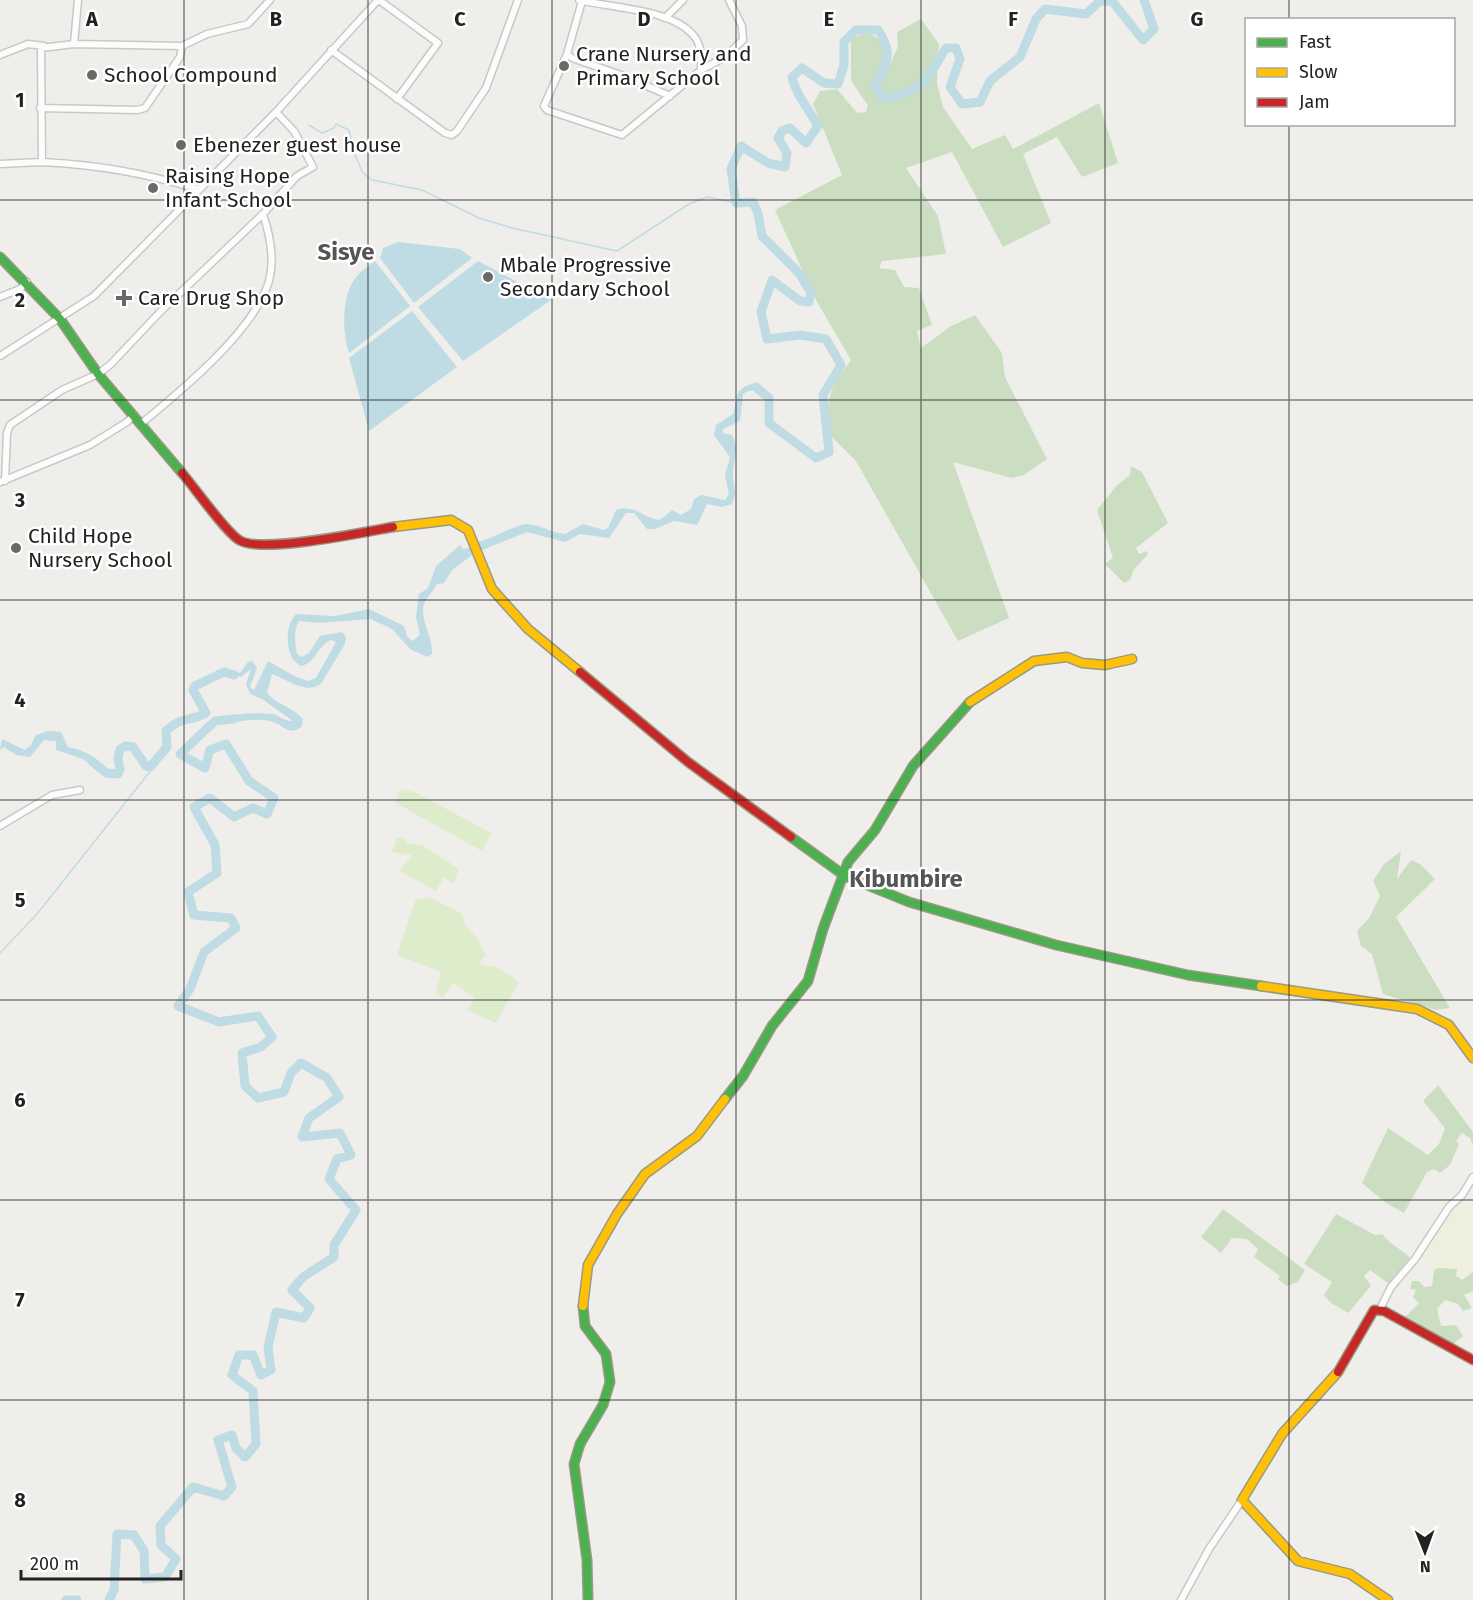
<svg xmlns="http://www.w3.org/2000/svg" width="1473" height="1600" font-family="'Fira Sans',sans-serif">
<rect width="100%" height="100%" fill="#f0eeeb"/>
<path fill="#efefdf" d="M1458 1201 1467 1205 1473 1203V1271L1462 1280 1456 1276 1457 1269H1434L1420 1255Z"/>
<path fill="#ddeccb" d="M401 789 415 792 491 833 482 851 394 802Z
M403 837 407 843 422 845 459 869 453 884 444 877 436 891 400 871 412 855 392 852 397 838Z
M432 898 462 914C464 927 469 928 477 938 481 943 481 949 486 955L478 964 499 968 519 982 496 1023 467 1010 475 998 453 983 443 998 436 993 441 972 397 955 416 899Z"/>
<path fill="#cbdec1" d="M921 19 939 44 937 83 943 107 972 149 1005 135 1013 149 1099 103 1118 163 1082 177 1057 137 1023 154 1051 223 1003 247 952 152 906 168 938 216 946 254 882 261 879 268 895 270 904 287 919 288 932 325 917 331 921 348 951 326 975 315 1002 353 1005 377 1047 459 1024 475 1012 478 953 462 1009 618 958 641 856 461 828 433C828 394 828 391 851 360L817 302 775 210 842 175 813 104 820 91 837 89 857 113 866 112 868 106 851 80V39C873 27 883 38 886 61L876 80 882 81 898 47 897 32Z
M1131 466 1142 472 1168 523 1136 548 1139 554 1146 551 1148 554 1133 571 1130 580 1124 583 1105 564 1113 558 1097 510 1117 485 1130 475Z
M1401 851 1397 879 1411 860 1420 864 1435 879 1396 917 1450 1008 1436 1010 1383 994 1372 954 1361 946 1357 931 1369 918 1380 896 1373 881 1384 864Z
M1438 1085 1473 1132V1146L1470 1138 1462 1133 1456 1141 1459 1144 1450 1165 1440 1173 1434 1169 1427 1172 1404 1213 1386 1203 1362 1183 1388 1128 1428 1155 1439 1144 1445 1128 1423 1101Z
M1223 1209 1305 1270 1298 1282 1287 1286 1278 1279 1280 1276 1254 1257 1258 1249 1247 1239 1232 1238 1221 1253 1201 1237Z
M1336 1214 1375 1235 1382 1234C1391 1246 1403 1249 1412 1260L1389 1284 1370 1270 1364 1276 1371 1286 1348 1313 1331 1303 1324 1295 1332 1282 1304 1264Z
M1439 1268 1457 1269 1456 1276 1462 1280 1473 1272V1291L1464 1295 1472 1308 1463 1311 1458 1304 1445 1300 1437 1309 1441 1326 1456 1325 1463 1336 1449 1348 1404 1318 1419 1303 1413 1297 1416 1290 1410 1289 1412 1281H1419L1424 1287 1432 1286 1434 1270Z"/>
<path fill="#bfdbe3" d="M398 242 460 249 472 258 414 303 380 258 383 248Z
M375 261 410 306 349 353C342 332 341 294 357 276 362 270 369 266 375 261Z
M478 261 551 300 463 361 418 307Z
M412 311 457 367 369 431 349 358Z
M752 384 767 394 765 396C756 390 752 388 743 394L740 421 723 429V433L732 435C740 451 733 459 733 475 733 487 738 491 732 504L722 507 707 504 697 525 674 521 655 529H647L634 513H626L609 538 580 534 565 542 527 532 480 551 478 542C493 539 516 524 528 524 540 525 553 533 565 534L583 524 604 530 608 528 616 510C638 504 640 518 660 520L672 510 681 515 691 509 694 499 701 495 725 500 729 494 725 475 730 457 714 435 716 425 733 414C738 399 733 389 752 384Z
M460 545 463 549 473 547 475 553 452 570 444 583 437 584C432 593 423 600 423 610 423 626 433 638 432 654L427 657 410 649 392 629 371 619 318 623 299 621C293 631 295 643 297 654L302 657 309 653 320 636 342 632 346 637 345 644 321 684C305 695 287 679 272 674L267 693C277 705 293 707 303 719L302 726C290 737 285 726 273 722 258 717 238 722 224 724V716C240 714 256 712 272 714 280 715 284 722 293 721L262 699 250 694 246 684 251 669 241 677 224 672 233 670 240 673 248 662 252 661 257 668 250 687 254 690 268 661 296 677 308 681 316 678 336 642 331 640C317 646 317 661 302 666 284 660 284 626 296 614L335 616 369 609 404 626 407 636 412 641 420 635 416 617 419 594 428 588 436 566Z
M48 731 61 732 68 747C82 750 97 755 102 770L99 772 83 759 56 750V741L44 740 30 757 16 755 4 747 0 750 2 739 25 750 31 745 36 735Z"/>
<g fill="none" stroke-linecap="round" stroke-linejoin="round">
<path stroke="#bfdbe3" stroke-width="1.5" d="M309 125 322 133 334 128 336 124 349 130 354 153 363 173 372 180 422 190 479 218 512 228 617 251 689 204 707 197 736 203
M0 953 37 914 152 769 150 767"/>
<path stroke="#bfdbe3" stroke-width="9" d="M756 387 769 398V423L816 458 829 452 823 395 841 365 826 339 800 335 767 339 761 312 772 280 800 301 809 302 811 293 799 273 762 236 758 213 753 202 736 203 731 169 741 146 768 163 785 167 787 153 778 138 782 131 790 128 806 143 818 126C809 109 796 95 792 77L802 68 824 83 838 84 844 65V42L856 30H878C894 53 887 63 875 86L885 99C927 87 924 84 946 48H956L960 59 950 87 962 104 980 102 990 81 1020 57 1036 19 1045 9 1086 14 1100 1H1112L1143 40 1154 29 1144 0
M93 762 106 773 118 774 120 770 118 758 120 749 126 746 133 747 146 766 150 767 167 747 166 731C181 716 190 722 206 713L193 690 195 686 224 672 234 675
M66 1600H77
M109 1600 114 1590 117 1534 134 1535 144 1551 145 1579 165 1577 176 1559 161 1545 160 1526 193 1487 224 1496 232 1487 218 1440 232 1435 236 1448 245 1457 256 1444 253 1391 232 1375 239 1355H253L261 1375 271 1370 268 1347 276 1312 304 1318 310 1308 292 1290 303 1277 334 1257V1245L356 1210 329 1179 337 1159 351 1155 340 1133 302 1137 309 1118 339 1097 327 1078 301 1063 291 1073 284 1092 258 1098 245 1086 242 1053 261 1047 272 1037 258 1016 219 1022 178 1006 190 989 204 952 236 928 231 918 194 915 188 892 217 873 215 845 194 807 210 798 234 817 253 808 267 814 274 798 249 781 226 744 210 750 205 768 180 754 215 721 234 719"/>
<defs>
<path id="street" d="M379 0 438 43 397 99
M582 1 567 54 572 58 624 76 670 96
M665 18 683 0
M74 44 78 0
M331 50 445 133 452 135 457 131 486 88 518 0
M567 54 544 106 547 110 622 135 701 70C701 58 702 44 693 35 671 9 611 8 579 0
M0 55 28 44 44 46
M701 70 725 57 743 40 742 26 729 0
M40 108 137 110 145 108 180 57 182 46
M42 162C100 165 143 173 198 189
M0 164 42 162 41 48 74 44 182 46 207 34 248 24 270 0
M0 297 20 289 27 282
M0 356 94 296 276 112 378 0
M142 423C181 391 255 330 269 281 275 259 270 235 263 214L297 176 313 167 294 131 276 112
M5 481 7 433 10 425 62 390 98 374 110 365 161 311 263 214
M0 482 90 445 127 422 134 415
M0 826 52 795 80 790
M1380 1309 1391 1287 1415 1259 1449 1207 1462 1195 1473 1177
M1181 1600 1209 1549 1242 1500"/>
<path id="fast" d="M0 257 60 319 98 374 182 473
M791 837 845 876 909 902 1056 945 1188 975 1261 986
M725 1099 743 1076 772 1026 808 981 823 929 848 862 875 830 913 766 970 702
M583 1306 585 1326 606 1354 610 1382 603 1405 580 1444 574 1464 587 1560 588 1600"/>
<path id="slow" d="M393 527 451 520 468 530 492 589 528 629 580 672
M970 702 1034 661 1067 657 1082 663 1105 665 1132 659
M1261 986 1417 1009 1449 1025 1473 1058
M583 1306 588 1265 617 1214 645 1174 697 1136 725 1099
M1338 1372 1282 1434 1242 1500 1298 1561 1350 1574 1388 1600"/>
<path id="jam" d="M182 473C195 488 224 530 239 540 260 554 365 532 393 527
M580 672 688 762 791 837
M1338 1372 1374 1310 1384 1311 1473 1360"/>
</defs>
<use href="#street" stroke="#c9c8c7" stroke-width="9"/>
<use href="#fast" stroke="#999a82" stroke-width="11"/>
<use href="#slow" stroke="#999a82" stroke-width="11"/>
<use href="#jam" stroke="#999a82" stroke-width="11"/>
<use href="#street" stroke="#fdfcfc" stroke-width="6"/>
<use href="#fast" stroke="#4caf50" stroke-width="8"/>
<use href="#slow" stroke="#ffc107" stroke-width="8"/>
<use href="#jam" stroke="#c62828" stroke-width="8"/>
</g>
<path fill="none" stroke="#222" stroke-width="1.5" stroke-opacity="0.55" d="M184 0V1600M368 0V1600M552 0V1600M736 0V1600M921 0V1600M1105 0V1600M1289 0V20M1289 124V1600M0 200H1473M0 400H1473M0 600H1473M0 800H1473M0 1000H1473M0 1200H1473M0 1400H1473"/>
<g fill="#6a6968" stroke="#fff" stroke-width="2">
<circle cx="564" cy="66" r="6"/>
<circle cx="92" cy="75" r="6"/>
<circle cx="181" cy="145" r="6"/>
<circle cx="153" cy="188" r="6"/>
<circle cx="488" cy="277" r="6"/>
<path d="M121 289h6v6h6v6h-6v6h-6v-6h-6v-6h6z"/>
<circle cx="16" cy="548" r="6"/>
</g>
<g text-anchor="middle" stroke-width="5" stroke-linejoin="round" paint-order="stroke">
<g font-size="21" fill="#222" stroke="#fff" text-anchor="start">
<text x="576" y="61">Crane Nursery and<tspan x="576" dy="24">Primary School</tspan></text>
<text x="104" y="82">School Compound</text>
<text x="193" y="152">Ebenezer guest house</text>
<text x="165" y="183">Raising Hope<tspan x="165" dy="24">Infant School</tspan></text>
<text x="500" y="272">Mbale Progressive<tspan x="500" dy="24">Secondary School</tspan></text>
<text x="138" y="305">Care Drug Shop</text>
<text x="28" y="543">Child Hope<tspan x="28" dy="24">Nursery School</tspan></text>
</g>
<g font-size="24" font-weight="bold" fill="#555" stroke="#fff">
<text x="346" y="260">Sisye</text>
<text x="906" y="887">Kibumbire</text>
</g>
</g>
<g font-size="20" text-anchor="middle" font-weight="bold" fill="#222" stroke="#fff" stroke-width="5" stroke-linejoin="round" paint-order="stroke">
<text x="92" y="26">A</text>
<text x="276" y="26">B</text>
<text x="460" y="26">C</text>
<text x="644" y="26">D</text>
<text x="829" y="26">E</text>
<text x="1013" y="26">F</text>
<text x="1197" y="26">G</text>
<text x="20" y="107">1</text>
<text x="20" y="307">2</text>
<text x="20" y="507">3</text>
<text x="20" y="707">4</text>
<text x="20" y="907">5</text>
<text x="20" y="1107">6</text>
<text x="20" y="1307">7</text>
<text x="20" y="1507">8</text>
</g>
<rect x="1245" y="18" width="210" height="108" fill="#ffffff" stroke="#a7a7a7" stroke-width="1.5"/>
<rect x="1257" y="38" width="30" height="9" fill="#4caf50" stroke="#a7a7a7" stroke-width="1.5"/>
<text x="1299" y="48" font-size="18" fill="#222222">Fast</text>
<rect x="1257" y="68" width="30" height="9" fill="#ffc107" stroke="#a7a7a7" stroke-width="1.5"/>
<text x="1299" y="78" font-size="18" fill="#222222">Slow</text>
<rect x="1257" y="98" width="30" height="9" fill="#c62828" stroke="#a7a7a7" stroke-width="1.5"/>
<text x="1299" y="108" font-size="18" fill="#222222">Jam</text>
<g transform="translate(1425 1552) rotate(179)" stroke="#ffffff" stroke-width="4.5" paint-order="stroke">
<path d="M0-4.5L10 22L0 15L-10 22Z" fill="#222222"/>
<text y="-9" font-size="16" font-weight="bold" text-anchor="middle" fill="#222222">N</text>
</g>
<path d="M21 1570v9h160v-9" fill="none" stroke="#222222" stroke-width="3"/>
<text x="30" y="1570" font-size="18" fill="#222222" stroke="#ffffff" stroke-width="4.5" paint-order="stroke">200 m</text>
</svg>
